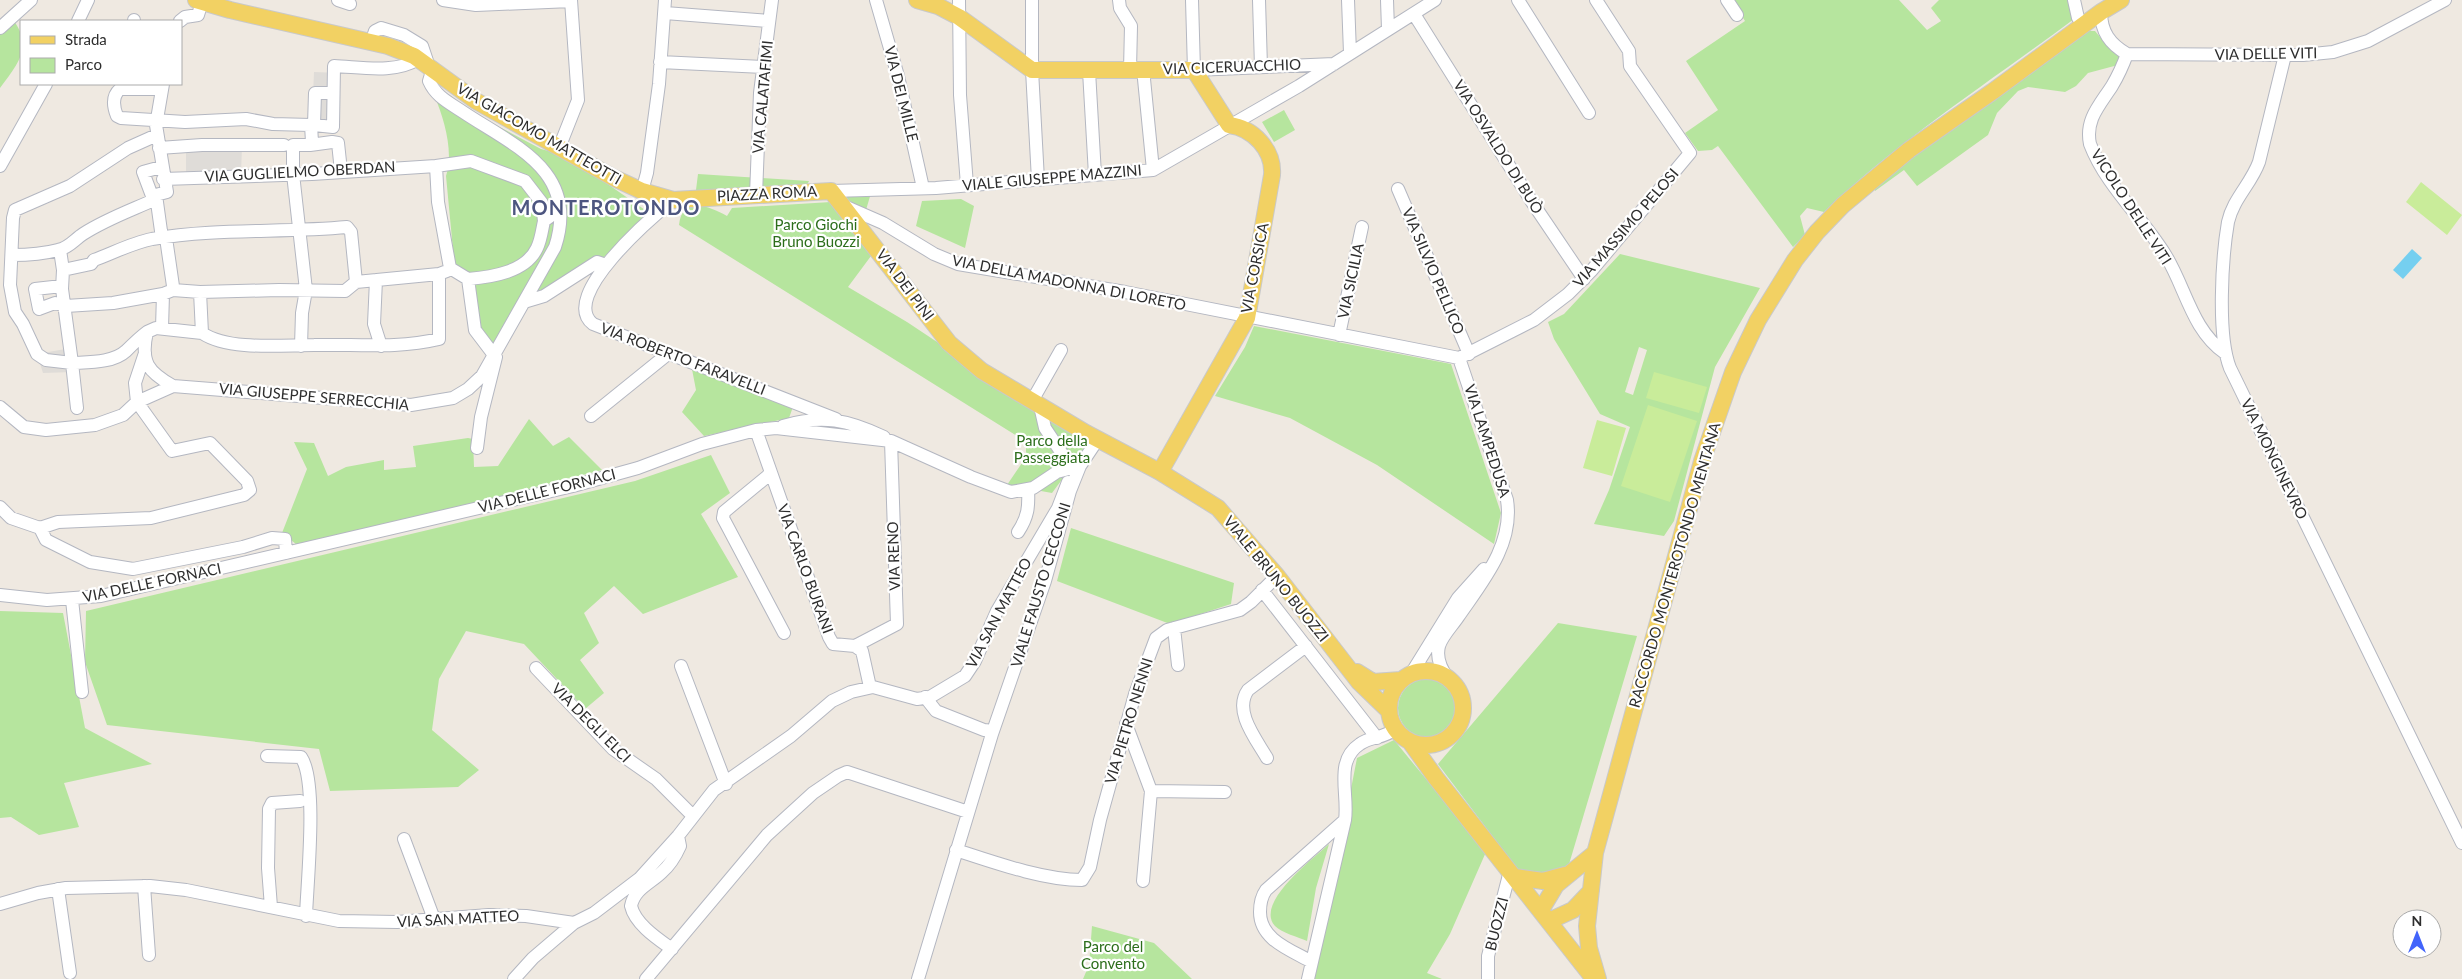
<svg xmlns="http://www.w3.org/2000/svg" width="2462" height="979" font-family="Lato,sans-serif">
<rect width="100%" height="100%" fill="#efe9e1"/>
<path fill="#b6e59e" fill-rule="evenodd" d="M1732 0H1899L1927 30 1941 21 1931 8 1939 0H2072L2074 19C1991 81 1899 140 1824 212L1807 208 1800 216 1805 235 1793 247 1718 146 1712 150 1698 151 1685 133 1718 110 1686 61 1745 21Z
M14 21C33 48 17 65 0 88V32Z
M2086 31H2095L2106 44 2121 56 2118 65 2088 73 2076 86 2065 92 2028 87 2018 91 1997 113 1988 135 1917 186 1904 170 1875 191V185Z
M435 97 477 115 541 149 556 153 596 176 648 212 602 259 524 302 492 345H490C478 323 465 298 469 272L457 266 454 260 446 176C454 152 444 119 435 97Z
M1284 110 1295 130 1274 142 1262 122Z
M698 174 809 181 805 189 696 190Z
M871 193 866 210 841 196Z
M961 199 974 206 965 248 916 226 922 201Z
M831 202 871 256 848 287 907 322 1089 443 1052 493 1007 485 1026 457V445L1017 436 679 225C682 196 709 206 727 216L732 208Z
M1620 254 1760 288 1715 367 1674 521 1664 536 1594 524 1609 490 1630 427 1600 414 1554 339 1548 322 1564 314ZM1639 347 1647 350 1633 395 1625 392Z
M1254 326 1451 364 1501 513 1494 544 1377 465 1290 418 1215 396 1245 347Z
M691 364 794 404 789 418 704 436 682 412 696 390Z
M529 419 553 446 569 437 602 470 301 548 282 533 307 469 294 442 314 443 328 476 346 467 384 460V470L416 467 413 446 468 438 473 439 474 467 498 466Z
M711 455 730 493 701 514 738 577 643 614 614 586 584 613 599 643 580 660 604 693 585 709 524 644 466 631 439 679 432 730 479 770 458 787 330 791 319 749 107 725 85 662 86 611 635 481Z
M1071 528 1234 583 1231 604 1170 624 1057 581Z
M0 611 63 613 85 728 152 764 64 783 79 827 39 835 11 817 0 818Z
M1558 623 1637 636 1567 871 1521 874 1438 764Z
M1398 708a29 29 0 1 1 58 0a29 29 0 1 1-58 0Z
M1394 740 1486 852 1450 934 1427 973 1442 979H1314L1357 758Z
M1329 844 1316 888 1307 941C1298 937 1282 933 1275 926 1254 903 1314 858 1329 844Z
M1092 926 1154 943 1192 979H1083L1089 965Z"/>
<path fill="#c9ec9a" d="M2421 182 2462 215 2447 235 2406 202Z
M1654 372 1707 387 1699 413 1646 398Z
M1648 405 1697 421 1670 502 1621 486Z
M1597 420 1626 428 1612 476 1583 468Z"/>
<path fill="#dfdcd8" d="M314 72 340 73 339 122 312 121Z
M242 147 241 173 186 175V149Z
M71 348 73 372 43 373 37 354Z"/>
<path fill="#75cff0" d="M2412 249 2422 258 2403 279 2393 270Z"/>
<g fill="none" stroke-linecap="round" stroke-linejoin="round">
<defs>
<path id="minor" d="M338 0 350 4
M443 0 476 5 571 1
M876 0 898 76 923 188
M959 0 960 95 967 185
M1032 0V70L1038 180
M1119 0 1120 8 1131 26 1130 70
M1192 0 1194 70 1334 64
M1259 0 1261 67
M1348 0 1350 53
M1387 0 1388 29
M1518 0 1589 113
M1727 0 1737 15
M2074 0 2078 18
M2101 12C2101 32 2110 44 2127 54L2303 55 2333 52 2368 41 2445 0
M665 13 769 21
M1414 14 1532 202 1584 279
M78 21 88 0
M134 21V20
M180 21 185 17 198 15 202 2
M0 28 31 0
M371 43 375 31 381 28 404 35 422 46 428 64
M2127 54C2123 65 2118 76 2112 86 2099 106 2085 120 2090 144 2106 186 2143 218 2166 256 2186 289 2192 330 2225 353
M2285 55 2259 162C2251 184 2233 199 2228 222 2222 257 2217 335 2230 368L2462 843
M660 62 763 67
M1143 69 1153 170
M1089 71 1095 175
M120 89C112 96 113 106 117 116L121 118 185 122 246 119 273 124 311 125 312 142 310 145H293V174L306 290 302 313 301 346
M120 89H162
M333 93H315L314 125 333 127 334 66C361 67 395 74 418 59
M310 145 332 142 338 143 341 171
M159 148 202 145H284
M559 148 578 100 571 0
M0 166 46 84
M161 167 143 172 152 196 167 192 156 125 163 84
M163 179 312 174 436 166
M1398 189 1469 354
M642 191 647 173 659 84 665 0
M831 191 936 188 1153 170 1299 86 1435 0
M156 195 161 231 162 236 166 238 173 286V290L163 294 162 328
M756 195 760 93 772 0
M673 200C652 217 558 297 593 324L836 419
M844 206 883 223 934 254 958 264 1125 292 1459 358 1534 320 1568 294 1592 270 1690 153 1630 66 1629 51 1596 0
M544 221 542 203 525 181 471 161 436 166 438 202 450 268 468 279C492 277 526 272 537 248 541 240 542 230 544 221L559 210
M60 250 63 270 62 289 72 363C89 362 113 363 126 351 133 344 139 338 147 332
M12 255C28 255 43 254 58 250 69 248 75 239 83 234 106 219 132 210 156 199
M63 270 91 264 94 260C113 253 132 243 152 239 216 228 282 233 347 227L351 232 356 282
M468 279 475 330 494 355
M376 280 374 324 381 346
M356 282 439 274 447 271
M62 286 35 289 39 309 55 303 66 306 113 303 163 294
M200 292 279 290 345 291 356 282
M524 302 544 296 597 262 606 265
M202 333C229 351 282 345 314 345 356 344 397 349 439 339V274
M1339 335 1362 227
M145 353 135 383 137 402 173 386C148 372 140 362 147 332L156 328 202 333 200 292 173 290
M173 386 411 405 453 398 468 389 482 376 555 247C580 171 514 146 463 112 450 103 436 97 429 81L433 68
M1032 401 1061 350
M1040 406 1045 428 1071 467
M0 407 24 427 46 430 95 425 123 415 137 402 172 451 210 443 247 481 250 490 244 495 151 518 58 522 40 528
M77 408 72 363 46 360 37 354 23 324 15 312 10 285 13 218 15 210 70 186 128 148 157 135
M591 416 669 353
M783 426C822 414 849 420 884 437
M756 430 829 637 833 644 855 646 862 651 870 687
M477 448 481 417 496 357
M770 474 724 512 723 518 784 633
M0 507 11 518 40 528 46 540 90 562 133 569 243 547 272 538 285 539 286 553
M1018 532C1028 517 1029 507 1028 489
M1262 590 1377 738
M0 595 47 600 101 596 573 486 638 468 702 444 756 430 776 428 891 441 971 477 1011 492 1033 488 1057 472 1080 466
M72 600 82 692
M1174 628 1178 665
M855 646 897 624 891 441
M681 666 726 784
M536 668 613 749 656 779 692 815
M1411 674 1458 598 1484 569
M1448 678C1441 669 1436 658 1439 646 1442 636 1452 626 1458 617 1482 582 1514 545 1507 500L1459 358
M925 697 936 711 984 730 993 731
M1126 724 1151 791 1225 792
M267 756 301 757C318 781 307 883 306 916
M1267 758C1256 739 1233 711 1248 690L1306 646
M404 839 434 919
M956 850C993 862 1043 880 1082 880L1090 867 1100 820 1135 694 1156 638 1167 630 1240 610 1251 602 1277 576
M1143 881 1151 791
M144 886 149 955
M58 889 70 973
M0 904 38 893 66 888 150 886 186 890 339 921 397 922 489 915 526 916 574 923 594 913 640 878 678 836 714 790 791 736 832 701 851 692 873 687 917 699 930 697 965 676 975 661 997 611 1058 508 1068 482
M271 907 268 868 269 809 272 803 300 801
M672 949C658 939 635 924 631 906 634 889 651 883 662 872 670 865 676 855 680 846L678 836
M1312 962C1291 950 1260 940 1260 912 1260 904 1261 897 1266 890L1345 820
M514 979 533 958 574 923
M646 979 767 835 813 793 838 776 847 772 968 812
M918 979 992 734 1045 581 1070 491 1080 466 1098 439
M1308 979 1345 820C1349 794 1334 761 1360 744 1371 736 1383 739 1395 729
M1488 979V956L1510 871"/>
<path id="major" d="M196 0 230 10 388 46 414 56 476 101 614 178 642 191 673 200 831 191 949 343 982 371 1086 433 1160 472 1218 508 1277 576 1359 682 1388 710
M917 0 938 6 959 17 1032 70H1194L1229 125C1253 128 1274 150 1272 175L1247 318 1160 472
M1389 708a37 37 0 1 1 74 0a37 37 0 1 1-74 0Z
M1357 672 1373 682 1401 680
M1411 743 1436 778 1594 979
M1515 877 1543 881 1565 875
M1541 910 1556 885 1595 853
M1549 921 1573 910 1591 891
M1598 979 1589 948 1587 926 1595 853 1702 461 1733 372 1758 320 1795 260 1817 232 1843 205 1909 150 1992 92 2101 12 2121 0"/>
</defs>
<use href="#minor" stroke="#b4b7c1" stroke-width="14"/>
<use href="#major" stroke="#c9c9c9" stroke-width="18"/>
<use href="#minor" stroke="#fff" stroke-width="12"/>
<use href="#major" stroke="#f2d163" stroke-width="16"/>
</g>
<g text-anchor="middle" stroke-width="4.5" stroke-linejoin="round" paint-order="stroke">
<g font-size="15" fill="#2e2e2e" stroke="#fff">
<text transform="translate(2266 54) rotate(-1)" y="5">VIA DELLE VITI</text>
<text transform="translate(1232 67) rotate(-2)" y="5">VIA CICERUACCHIO</text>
<text transform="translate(901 94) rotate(76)" y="5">VIA DEI MILLE</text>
<text transform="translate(763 97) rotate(-85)" y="5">VIA CALATAFIMI</text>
<text transform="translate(539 134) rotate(30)" y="5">VIA GIACOMO MATTEOTTI</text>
<text transform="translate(1498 147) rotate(58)" y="5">VIA OSVALDO DI BUÒ</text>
<text transform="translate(300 172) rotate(-3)" y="5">VIA GUGLIELMO OBERDAN</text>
<text transform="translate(1052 178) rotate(-5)" y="5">VIALE GIUSEPPE MAZZINI</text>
<text transform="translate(767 194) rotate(-3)" y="5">PIAZZA ROMA</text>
<text transform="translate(2131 207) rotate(57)" y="5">VICOLO DELLE VITI</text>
<text transform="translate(1626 228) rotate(-49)" y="5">VIA MASSIMO PELOSI</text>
<text transform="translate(1255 268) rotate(-79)" y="5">VIA CORSICA</text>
<text transform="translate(1433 271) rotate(67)" y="5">VIA SILVIO PELLICO</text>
<text transform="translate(1351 281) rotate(-78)" y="5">VIA SICILIA</text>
<text transform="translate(1069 283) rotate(11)" y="5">VIA DELLA MADONNA DI LORETO</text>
<text transform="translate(905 285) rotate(53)" y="5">VIA DEI PINI</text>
<text transform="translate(683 359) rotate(21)" y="5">VIA ROBERTO FARAVELLI</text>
<text transform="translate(314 397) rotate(5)" y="5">VIA GIUSEPPE SERRECCHIA</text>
<text transform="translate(1487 441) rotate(72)" y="5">VIA LAMPEDUSA</text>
<text transform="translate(2274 459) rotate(64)" y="5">VIA MONGINEVRO</text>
<text transform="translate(547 491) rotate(-14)" y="5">VIA DELLE FORNACI</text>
<text transform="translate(894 556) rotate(-92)" y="5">VIA RENO</text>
<text transform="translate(1675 565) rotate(-74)" y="5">RACCORDO MONTEROTONDO MENTANA</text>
<text transform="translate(805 569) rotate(70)" y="5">VIA CARLO BURANI</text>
<text transform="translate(1276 579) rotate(51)" y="5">VIALE BRUNO BUOZZI</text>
<text transform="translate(152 583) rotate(-12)" y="5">VIA DELLE FORNACI</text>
<text transform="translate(1041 585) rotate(-73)" y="5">VIALE FAUSTO CECCONI</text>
<text transform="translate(999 613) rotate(-62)" y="5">VIA SAN MATTEO</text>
<text transform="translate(1129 721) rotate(-73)" y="5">VIA PIETRO NENNI</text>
<text transform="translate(591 723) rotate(45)" y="5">VIA DEGLI ELCI</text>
<text transform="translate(458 919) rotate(-3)" y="5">VIA SAN MATTEO</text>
<text transform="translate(1497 924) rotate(-76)" y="5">BUOZZI</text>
</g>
<g font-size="15" fill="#2c6e1b" stroke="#fff">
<text x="816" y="230">Parco Giochi<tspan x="816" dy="17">Bruno Buozzi</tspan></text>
<text x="1052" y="446">Parco della<tspan x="1052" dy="17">Passeggiata</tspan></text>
<text x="1113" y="952">Parco del<tspan x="1113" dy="17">Convento</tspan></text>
</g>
<g font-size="20" font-weight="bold" letter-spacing="1" fill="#4d5680" stroke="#fff">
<text x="606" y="215">MONTEROTONDO</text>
</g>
</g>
<rect x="20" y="20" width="162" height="65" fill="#ffffff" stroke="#ababab"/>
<rect x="30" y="36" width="25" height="8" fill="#f2d163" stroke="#ababab"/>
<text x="65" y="45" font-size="15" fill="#2e2e2e">Strada</text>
<rect x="30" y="58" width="25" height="15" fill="#b6e59e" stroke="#ababab"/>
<text x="65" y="70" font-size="15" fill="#2e2e2e">Parco</text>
<g transform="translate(2417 934)"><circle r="24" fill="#ffffff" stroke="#ababab"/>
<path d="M0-4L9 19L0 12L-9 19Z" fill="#4264fb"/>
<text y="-8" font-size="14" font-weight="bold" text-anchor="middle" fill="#2e2e2e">N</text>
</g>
</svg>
